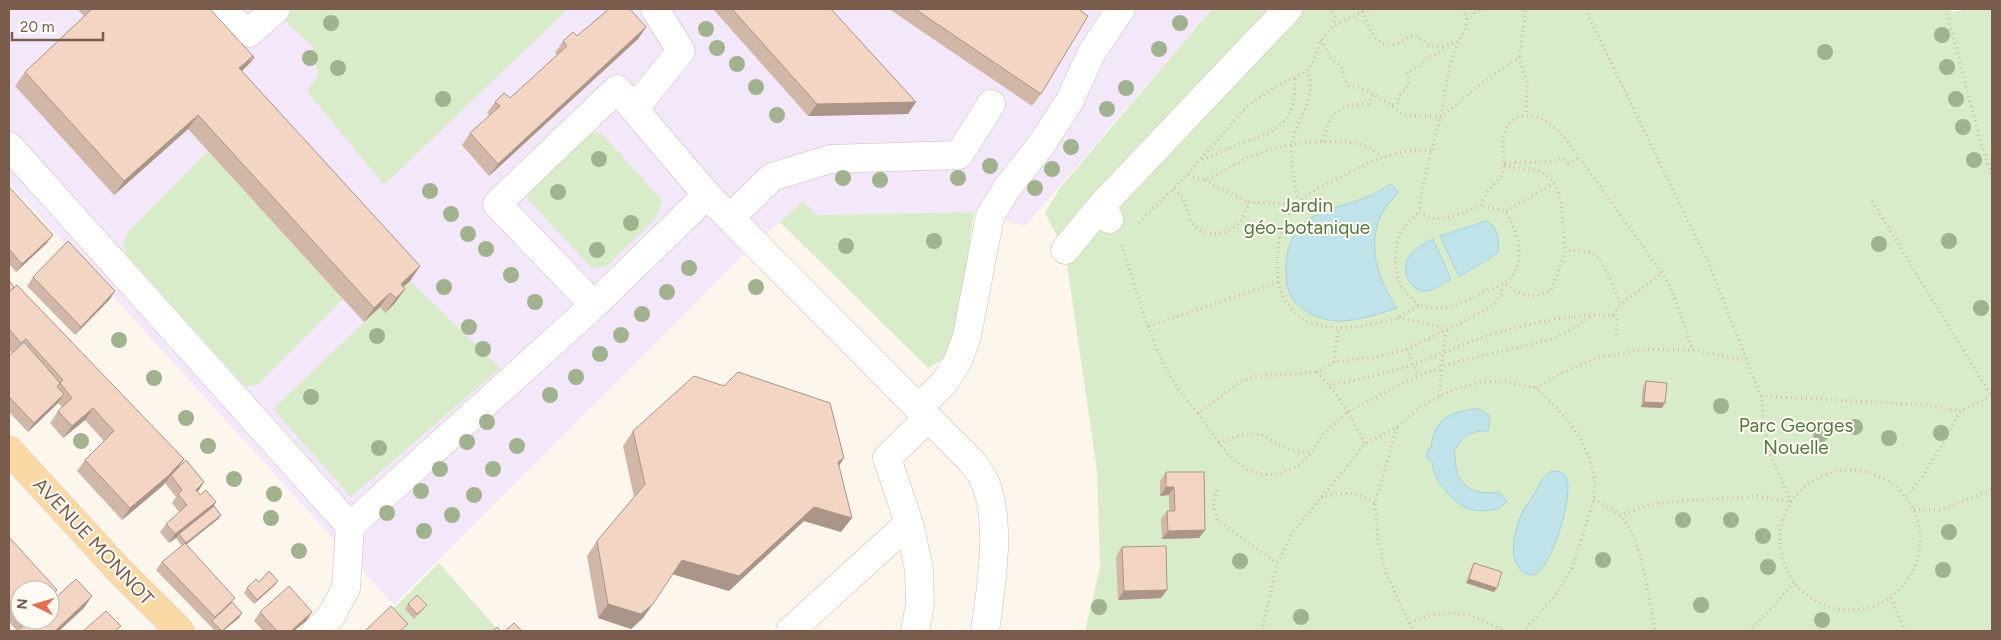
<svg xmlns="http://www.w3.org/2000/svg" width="2001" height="640" font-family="Figtree,sans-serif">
<rect width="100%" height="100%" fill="#fdf6ec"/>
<path fill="#f3e8fa" d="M9 9H1212L1025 226 974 212 816 215 803 202 754 244 394 605 9 182Z"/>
<path fill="#d8ecc9" d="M290 9H568L384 185 307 91 318 75 312 46 281 17Z
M1212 9H1951L1952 12 1968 9H1992V143L1990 144 1992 149V631H1085L1100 568 1097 471 1065 250 1045 213 1060 188Z
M601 133 662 200 655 219 607 266 592 268 528 200 529 185 587 134Z
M208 151 343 299 257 385 245 386 126 254 123 243 130 230Z
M803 201 817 215 974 212 956 339 947 357 928 368 780 222Z
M410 281 500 368 351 497 273 409 380 307 386 312 395 304 391 298Z
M439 563 499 631H391L381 621Z"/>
<path fill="#bfe3e8" stroke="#a5d3da" d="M1391 184 1399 192C1393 199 1386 205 1382 213 1366 246 1378 280 1397 308 1379 314 1361 320 1342 321 1324 322 1298 312 1290 294 1286 286 1286 277 1286 268 1286 253 1290 237 1301 226 1317 210 1344 206 1364 198 1373 195 1382 189 1391 184Z
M1486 221C1499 227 1499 240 1498 253L1459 277 1440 236Z
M1433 239 1451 279C1443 284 1434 291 1425 291 1410 291 1401 271 1408 258 1413 249 1424 244 1433 239Z
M1472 409H1480L1490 416 1488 431C1470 430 1462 437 1454 452 1456 458 1455 465 1457 472 1463 491 1482 495 1499 492L1507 501 1499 509C1474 514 1460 509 1444 489 1437 480 1433 472 1432 461L1428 460 1426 456 1428 449 1431 448C1434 420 1447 414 1472 409Z
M1552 471C1558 471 1562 471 1566 477 1575 492 1552 565 1537 573 1533 576 1527 575 1523 572 1505 558 1516 523 1525 507 1527 504 1530 501 1532 498 1539 487 1540 478 1552 471Z"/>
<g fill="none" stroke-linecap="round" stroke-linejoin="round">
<defs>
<path id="minor" d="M219 9 249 33 276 9
M635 108 681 51 655 9
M9 146 350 526 594 305
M707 195 594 305 497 204 617 89 707 195 972 462C976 467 980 472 983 478 1003 516 991 590 985 631
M730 218 772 177 830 159 959 155 991 104
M1109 219 1102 205 1288 9
M1065 250 1102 205
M918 408 944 383 958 361 967 336 990 216 1007 188 1041 145 1069 102 1092 52 1121 9
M909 523 919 569 920 604 915 631
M316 631 330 618 346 588 350 526
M790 631 909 523 887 458 928 418"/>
<path id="major" d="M9 450 118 569 180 631"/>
</defs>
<use href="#minor" stroke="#d1beb0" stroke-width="29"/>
<use href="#major" stroke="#dad1cd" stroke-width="29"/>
<path stroke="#d9b8a5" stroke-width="3" stroke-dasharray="1 4" stroke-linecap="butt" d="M1329 9 1332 10 1335 18 1333 25
M1463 9 1467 19
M1484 9 1477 11 1467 19C1465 35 1455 45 1451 61 1446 80 1445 99 1440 118 1433 149 1422 179 1419 212 1441 226 1457 214 1480 206 1483 200 1487 192 1492 186 1495 183 1500 179 1502 174 1507 162 1501 148 1504 136 1508 116 1526 111 1542 119 1552 124 1559 132 1566 139L1662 273 1670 286 1693 350
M1585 9 1709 264 1761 396 1768 449 1791 502 1758 496 1695 500 1652 504 1620 515
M1946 9 1981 144 1992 175
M1362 11C1368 25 1376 51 1396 44 1402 41 1408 37 1414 35 1419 37 1422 41 1427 44 1436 50 1448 46 1457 41
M1321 40 1333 61 1341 65 1345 81 1349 86 1367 90 1391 105 1405 115 1441 117 1482 83 1519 57 1525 19V9
M1519 57 1527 84 1526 115
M1392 105 1398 103 1399 95C1408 88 1411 84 1407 72L1420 66 1427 57 1437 54 1445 47
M1323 141C1329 114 1339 103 1368 104L1373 95
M1431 151C1400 148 1379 158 1352 171 1334 180 1315 189 1299 201 1288 211 1279 234 1278 249 1271 311 1307 337 1366 325 1377 323 1389 321 1399 317 1406 313 1412 309 1419 305 1445 312 1457 306 1481 293 1489 289 1499 287 1506 282 1529 264 1517 232 1506 211L1480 206
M1202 159C1216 155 1228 148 1242 143 1281 129 1296 123 1295 78
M1505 164C1526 158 1542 167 1563 158L1568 163 1580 157
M1504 165C1516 170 1530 167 1541 172 1568 184 1560 227 1566 250
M1188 174 1246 107 1273 88 1307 71 1313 62 1321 40 1333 26 1369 9
M1205 180 1213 185 1249 202
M1174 189C1176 191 1180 194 1182 197 1188 206 1187 217 1194 225 1198 230 1206 233 1212 233 1233 236 1244 220 1249 202L1285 204 1298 202C1295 184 1290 163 1292 144 1295 120 1320 95 1307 71
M1872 201 1992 397
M1506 211 1553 184
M1139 223 1188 174 1197 178 1205 180C1223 172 1239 161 1257 154 1282 144 1345 135 1370 148 1374 150 1378 154 1382 156
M1122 245C1137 293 1150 346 1178 389 1184 397 1191 405 1198 413L1240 382 1257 376 1317 372 1334 362 1381 356 1407 349 1481 313 1493 305 1501 295 1504 283C1523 296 1529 300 1551 291L1566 250C1573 251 1582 250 1589 252 1605 257 1614 290 1621 304L1662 273
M1419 305C1412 299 1407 294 1402 287 1395 275 1393 250 1399 237 1402 227 1412 219 1419 212
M1613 315 1621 304
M1398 318 1439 326 1445 330
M1149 326 1278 282
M1407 349 1418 376
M1334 362 1338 329
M1317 372C1337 393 1352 418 1365 444
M1329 385C1358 380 1387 373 1415 364 1435 357 1455 347 1475 340 1511 327 1552 318 1591 315
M1536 388 1562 373 1597 358 1644 349 1693 350 1747 361
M1440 396 1441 367 1446 331
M1761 396 1927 405 1960 411
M1198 413 1228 455 1247 469 1264 475 1280 474 1298 466 1312 453 1321 436 1347 412 1418 376 1456 362 1553 339 1577 326 1593 315H1613L1617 319 1616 336
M1397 427 1375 503 1378 540 1385 571 1413 631
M1219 444 1237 436 1260 434 1279 445 1292 450 1312 453
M1780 540a70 70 0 1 1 140 0a70 70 0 1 1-140 0Z
M1217 490 1213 502 1217 520 1277 563
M1906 496 1920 480 1946 439 1960 411 1992 396
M1321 497C1343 492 1355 490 1375 503
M1594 499C1602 504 1614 509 1621 516 1642 538 1649 600 1655 631
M1914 509 1940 510 1992 490
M1891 598 1905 631
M1410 623C1441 608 1473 610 1502 631
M1262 631 1277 563 1294 531 1365 444 1397 427 1422 406 1454 389 1481 382 1504 381 1536 388 1558 409 1577 433 1590 459 1595 480 1594 499 1573 566 1555 596 1523 631
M1749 631 1770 610 1794 582"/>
<use href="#minor" stroke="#fff" stroke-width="28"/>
<use href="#major" stroke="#fbd9a5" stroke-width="28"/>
</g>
<g fill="#a0b28e">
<circle cx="331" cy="23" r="8"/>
<circle cx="1180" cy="23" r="8"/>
<circle cx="706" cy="29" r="8"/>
<circle cx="1942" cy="35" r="8"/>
<circle cx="717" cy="48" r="8"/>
<circle cx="1159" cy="49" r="8"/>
<circle cx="1825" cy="52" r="8"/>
<circle cx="310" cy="58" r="8"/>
<circle cx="737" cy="64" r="8"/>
<circle cx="1947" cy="67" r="8"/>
<circle cx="338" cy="68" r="8"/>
<circle cx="756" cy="87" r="8"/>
<circle cx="1126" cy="88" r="8"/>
<circle cx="443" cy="99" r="8"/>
<circle cx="1956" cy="99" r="8"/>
<circle cx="1107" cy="109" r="8"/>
<circle cx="777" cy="115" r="8"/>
<circle cx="1963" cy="127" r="8"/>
<circle cx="1071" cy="147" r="8"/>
<circle cx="599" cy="159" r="8"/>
<circle cx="1974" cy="160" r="8"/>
<circle cx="990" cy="166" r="8"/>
<circle cx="1052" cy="169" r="8"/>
<circle cx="843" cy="178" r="8"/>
<circle cx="958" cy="178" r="8"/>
<circle cx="880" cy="180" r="8"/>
<circle cx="1035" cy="188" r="8"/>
<circle cx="430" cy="191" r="8"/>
<circle cx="558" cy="192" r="8"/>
<circle cx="451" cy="214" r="8"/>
<circle cx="631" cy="223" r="8"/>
<circle cx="468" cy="234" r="8"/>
<circle cx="934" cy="241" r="8"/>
<circle cx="1949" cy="241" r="8"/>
<circle cx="1879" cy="244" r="8"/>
<circle cx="846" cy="246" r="8"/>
<circle cx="486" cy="249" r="8"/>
<circle cx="597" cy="250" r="8"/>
<circle cx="689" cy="268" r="8"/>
<circle cx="511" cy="275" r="8"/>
<circle cx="444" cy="287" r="8"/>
<circle cx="756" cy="287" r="8"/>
<circle cx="667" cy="292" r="8"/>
<circle cx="535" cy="302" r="8"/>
<circle cx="1981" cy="308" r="8"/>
<circle cx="642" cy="314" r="8"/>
<circle cx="469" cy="327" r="8"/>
<circle cx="621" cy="335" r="8"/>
<circle cx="377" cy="336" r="8"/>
<circle cx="119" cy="340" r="8"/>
<circle cx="483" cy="349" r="8"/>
<circle cx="600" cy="354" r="8"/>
<circle cx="576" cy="377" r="8"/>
<circle cx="154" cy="378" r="8"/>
<circle cx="550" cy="395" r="8"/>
<circle cx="311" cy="397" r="8"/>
<circle cx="1721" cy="406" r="8"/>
<circle cx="186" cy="418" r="8"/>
<circle cx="487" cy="422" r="8"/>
<circle cx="1855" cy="427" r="8"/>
<circle cx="1941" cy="433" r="8"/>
<circle cx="1821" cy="434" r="8"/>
<circle cx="1889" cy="438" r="8"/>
<circle cx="81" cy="441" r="8"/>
<circle cx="467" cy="442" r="8"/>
<circle cx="208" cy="446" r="8"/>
<circle cx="517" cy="446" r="8"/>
<circle cx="379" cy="448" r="8"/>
<circle cx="440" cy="469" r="8"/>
<circle cx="493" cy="469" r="8"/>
<circle cx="234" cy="479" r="8"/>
<circle cx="421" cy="491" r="8"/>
<circle cx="274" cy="494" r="8"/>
<circle cx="474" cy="495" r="8"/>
<circle cx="387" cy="513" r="8"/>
<circle cx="452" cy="515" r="8"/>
<circle cx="271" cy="518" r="8"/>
<circle cx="1683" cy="520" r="8"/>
<circle cx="1731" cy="520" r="8"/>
<circle cx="424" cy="531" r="8"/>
<circle cx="1949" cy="532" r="8"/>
<circle cx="1763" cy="536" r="8"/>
<circle cx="299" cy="551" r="8"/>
<circle cx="1603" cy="560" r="8"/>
<circle cx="1240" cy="561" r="8"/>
<circle cx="1768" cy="567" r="8"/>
<circle cx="1943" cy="570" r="8"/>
<circle cx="1701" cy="605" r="8"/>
<circle cx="1099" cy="607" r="8"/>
<circle cx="1301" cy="617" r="8"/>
<circle cx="1822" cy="620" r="8"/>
</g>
<path fill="#d1b7a8" d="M77 9H185L253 56 254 58 251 62 242 71 420 266 410 281 403 287 405 289 395 303 385 313 380 307 364 322 188 129 114 195 15 86 25 72 84 16Z
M713 9H834L832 10 916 102 908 114 808 116Z
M889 9H1078L1041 94 1032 106Z
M646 27 638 39 489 176 462 145 470 133 490 116 487 113 495 102 510 98 557 55 555 53 563 41 577 36Z
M9 189 47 243 16 272 9 264Z
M33 277 110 299 75 335 27 286Z
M9 281 179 466 199 490 197 492 200 495 216 502 214 506 221 515 218 519 186 545 232 602 239 618 223 631H215L156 570 162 562 182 546 176 538 169 543 160 532 166 524 179 512 172 503 176 497 165 483 166 482 160 488 122 520 77 471 85 460 104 441 85 420 63 438 50 423 58 411 62 407 58 403 28 432 9 412V356L12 353 9 350Z
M1646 381 1662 408 1641 407 1643 386Z
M633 431 844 458 839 466 841 532 804 521 729 591 672 574 643 618 631 629 598 618 587 556 597 541 634 497 623 446Z
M1166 472 1205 530 1199 538 1162 539 1161 519 1167 511H1169V495L1160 496V481Z
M9 537 20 590V620H29L17 631 9 622Z
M1122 547 1167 590 1161 598 1118 600 1116 556Z
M1474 563 1494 592 1466 583 1471 568Z
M278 581 275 585 254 604 244 593 247 588 259 582Z
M408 604 424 609 414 619 405 609Z
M260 612H312L306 621 294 631H263L254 621Z"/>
<path fill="#aa9588" d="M646 27 638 39 489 176 498 164Z
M253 56 246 66 254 58 251 62 229 83 239 68Z
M916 102 908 114 808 116 817 104Z
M198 115 188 129 114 195 124 181Z
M53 235 47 243 16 272 22 264Z
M420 266 410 281 393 296 401 284Z
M405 289 395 303 385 313 396 298Z
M115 291 110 299 75 335 81 327Z
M390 293 380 307 364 322 374 308Z
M64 394 58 403 28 432 34 423Z
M1644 402 1665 403 1662 408 1641 407Z
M93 408 85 420 63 438 72 426Z
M844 458 834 473 838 462Z
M184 459 176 471 171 475 166 482 160 488 122 520 130 508Z
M204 482 199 490 190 499 196 490Z
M1166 487H1174L1169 495 1160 496Z
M216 502 211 510 179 534 176 538 169 543 175 534Z
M814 507 852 518 841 532 804 521 729 591 672 574 682 560Z
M221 515 218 519 183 547 186 543Z
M1205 530 1199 538 1162 539 1168 531Z
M1469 579 1497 588 1494 592 1466 583Z
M278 581 275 585 254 604 257 600Z
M57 590 50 600V597Z
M1167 590 1161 598 1118 600 1124 591Z
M92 596 84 608 59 631H55Z
M608 604H653L643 618 631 629 598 618Z
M312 612 306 621 294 631H291Z
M242 613 239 618 223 631H222Z
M25 620H29L17 631Z"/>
<path fill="#f3d5c3" stroke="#aa9588" d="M92 9H185V10L186 9H210L253 56 239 68 420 266 401 284 405 289 396 298 390 293 374 308 198 115 124 181 25 72Z
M609 9H630L646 27 498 164 470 133 500 106 495 102 504 93 510 98 567 46 563 41 573 32 577 36Z
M732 9H831L916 102 817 104Z
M915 9H1078L1088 16 1041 94Z
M253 56 254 58 246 66Z
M10 188 53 235 22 264 9 249V189Z
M68 241 115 291 81 327 33 277Z
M9 281 14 287 9 292Z
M17 285 184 459 168 476 130 508 85 460 114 431 93 408 72 426 58 411 72 398 60 383 63 380 26 339 21 343 9 329V292Z
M24 342 60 383 57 387 64 394 34 423 9 397V356Z
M738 372 830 403 844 458 838 462 852 518 814 507 739 576 682 560 653 604 641 614 608 604 597 541 645 484 633 431 694 376 724 386Z
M1646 381 1667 383 1665 403 1644 402Z
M186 460 204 482 196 490 200 495 206 490 216 502 175 534 166 524 187 505 178 494 182 490 171 475Z
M1166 472H1204L1205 530 1168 531 1167 511H1175L1174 487H1166Z
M214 506 221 515 186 543 179 534Z
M9 537 57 590 50 597V590H20V613L9 601Z
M185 543 235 598 215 617 162 562Z
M1166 546 1167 590 1124 591 1122 547Z
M1474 563 1502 572 1497 588 1469 579Z
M269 571 278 581 257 600 247 588 256 579 259 582Z
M76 579 92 596 55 631H19L31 620H50V603Z
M289 586 312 612 291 631H277L260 612Z
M417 595 427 605 417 614 408 604Z
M232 602 242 613 222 631 212 621Z
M391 606 408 624 400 631H365Z
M106 611 121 626 115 631H83Z
M514 623 522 631H505Z
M497 627 501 631H493Z"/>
<g text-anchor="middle" stroke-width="4" stroke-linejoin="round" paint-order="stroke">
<g font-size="19" fill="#537a41" stroke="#fffaf3">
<text x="1307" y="212">Jardin<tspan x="1307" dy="22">géo-botanique</tspan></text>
<text x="1796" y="432">Parc Georges<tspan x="1796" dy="22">Nouelle</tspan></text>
</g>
<g font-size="19" fill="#7a5c4d" stroke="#fffaf3">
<text transform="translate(94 541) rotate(47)" y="7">AVENUE MONNOT</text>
</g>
</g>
<rect width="2001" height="640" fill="none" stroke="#7a5c4d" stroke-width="20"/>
<g transform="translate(35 605) rotate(275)"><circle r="24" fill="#fffaf3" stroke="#cabbb1"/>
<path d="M0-4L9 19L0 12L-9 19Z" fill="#e76f51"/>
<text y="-8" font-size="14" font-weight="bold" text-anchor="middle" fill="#7a5c4d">N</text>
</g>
<path d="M12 32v8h91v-8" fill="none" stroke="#7a5c4d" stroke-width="2.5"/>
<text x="20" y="32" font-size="15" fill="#7a5c4d" stroke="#fffaf3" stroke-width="4" paint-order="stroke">20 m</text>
</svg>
